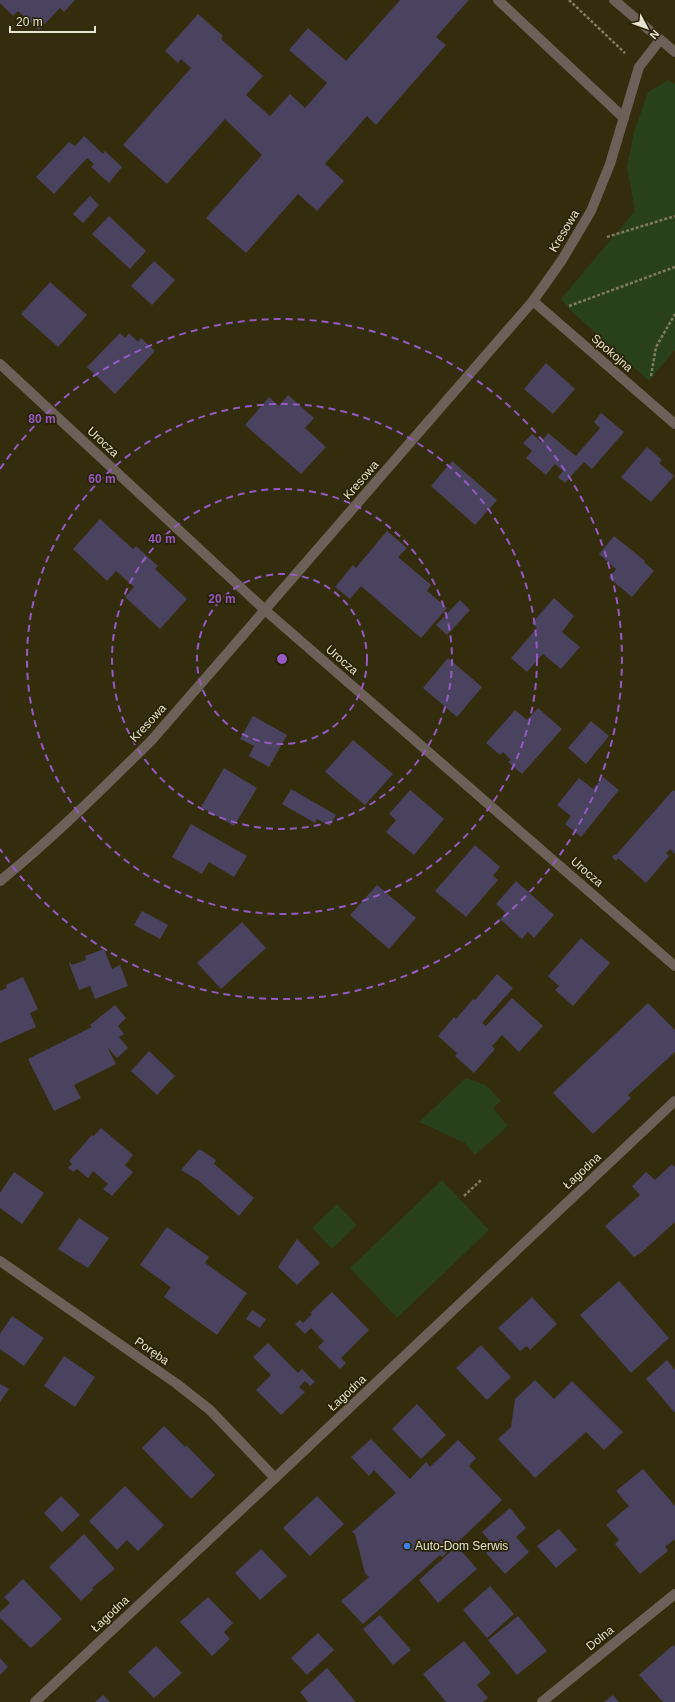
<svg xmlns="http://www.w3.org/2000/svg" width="675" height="1702" viewBox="0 0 675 1702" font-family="Arial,sans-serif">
<rect width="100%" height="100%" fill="#332c0d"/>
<g fill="#29401c">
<polygon points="668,80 675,84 675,350 649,381 570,310 561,299 635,211 627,167 634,132 648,92"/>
<polygon points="466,1078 486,1085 501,1101 493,1108 508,1126 475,1155 465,1143 419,1122"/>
<polygon points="442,1180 489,1230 397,1318 350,1268"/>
<polygon points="337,1204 357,1225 332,1249 312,1228"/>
</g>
<g fill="#49435f">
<polygon points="0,0 75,0 64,12 60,8 39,30 18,11 13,16 0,3"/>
<polygon points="400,0 469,0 436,37 446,45 376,125 367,116 325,164 344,181 317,211 298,194 246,253 206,218 262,155 225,119 167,184 123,145 191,68 181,59 178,63 165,51 198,14 223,36 221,39 263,76 246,95 270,116 290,94 305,108 327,83 289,50 308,28 346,61"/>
<polygon points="84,136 103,154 105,151 122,167 109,183 91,167 94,164 87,158 54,194 36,177 69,142 75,146"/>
<polygon points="90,196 99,205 83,223 73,214"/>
<polygon points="109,216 146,251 130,269 92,234"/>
<polygon points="154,261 175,280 152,305 131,286"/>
<polygon points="50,282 87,315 58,347 21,314"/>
<polygon points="120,333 125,338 129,333 138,342 141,338 155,351 115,394 87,367"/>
<polygon points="546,363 575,389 553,414 524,389"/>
<polygon points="288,395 314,418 305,428 326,447 301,474 245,425 269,397 279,406"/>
<polygon points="601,413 624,432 592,469 584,462 565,483 558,477 563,471 555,464 546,475 526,458 532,451 523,443 532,434 541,442 548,433 576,456 600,428 594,422"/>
<polygon points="647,447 662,460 659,463 674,476 651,502 621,477"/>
<polygon points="452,461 497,500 475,525 431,486"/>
<polygon points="100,519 133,549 136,546 158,566 155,569 187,599 160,629 125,597 134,587 116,571 107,581 73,549"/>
<polygon points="387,531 407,548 398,557 431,585 427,591 447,608 421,638 361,586 350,599 335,587 353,565 356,568"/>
<polygon points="614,536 645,561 644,562 654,571 632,597 609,578 616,569 599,554"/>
<polygon points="554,598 574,616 562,632 580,647 561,669 543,654 527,672 511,658 537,628 532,623"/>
<polygon points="460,600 470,610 447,635 436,625"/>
<polygon points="448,658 482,687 457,717 423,688"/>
<polygon points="538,708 562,729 522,774 508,762 511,760 503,752 500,755 486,743 515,710 527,720"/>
<polygon points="253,716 287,735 269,767 249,756 254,746 240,739"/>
<polygon points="591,721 609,736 586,764 568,748"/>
<polygon points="353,740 393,774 365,805 325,772"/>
<polygon points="224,768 257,788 234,826 201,807"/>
<polygon points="603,777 619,790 581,837 565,824 571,816 557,805 579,778 593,789"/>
<polygon points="291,789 336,815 330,826 317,819 315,823 282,804"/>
<polygon points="410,790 444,819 414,855 386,832 396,820 389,814"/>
<polygon points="673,790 675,791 675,854 670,849 666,853 669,856 646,883 618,858 616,861 612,857 615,854 616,855"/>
<polygon points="191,824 247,856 234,877 209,862 202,874 172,857"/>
<polygon points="475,845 500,867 493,876 498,880 466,917 435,891"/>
<polygon points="516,881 554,915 534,938 528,932 522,939 500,919 506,913 496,904"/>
<polygon points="377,885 416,918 389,949 350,915"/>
<polygon points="142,911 168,925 160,939 134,925"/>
<polygon points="242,922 266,948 221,989 197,963"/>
<polygon points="581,938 610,963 573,1006 555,990 559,986 548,976"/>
<polygon points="104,949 112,969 120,965 128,986 95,999 90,986 79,990 69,963 70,962 72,965 86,960 85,956"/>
<polygon points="497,974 513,988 482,1023 486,1026 512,998 543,1026 519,1052 502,1035 492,1046 495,1049 474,1073 455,1056 457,1053 438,1036 454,1017 456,1019 473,999 475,1000"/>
<polygon points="23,977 38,1009 30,1013 36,1027 0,1043 0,991 7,988 6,985"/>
<polygon points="648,1003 675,1030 675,1052 628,1095 631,1098 593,1134 553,1093"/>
<polygon points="115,1005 126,1018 118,1026 124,1034 119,1037 128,1048 117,1058 107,1047 116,1064 74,1085 81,1098 54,1111 28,1059 92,1027 90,1025"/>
<polygon points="149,1051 175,1076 157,1095 131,1071"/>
<polygon points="101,1128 133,1155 125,1165 133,1172 112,1196 103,1189 108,1184 93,1171 88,1178 77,1169 73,1172 68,1168 72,1164 69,1161 92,1135 94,1136"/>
<polygon points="199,1149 216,1160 214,1164 254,1198 239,1216 199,1181 181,1170"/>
<polygon points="672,1164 675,1167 675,1222 642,1252 634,1257 605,1226 640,1195 632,1186 646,1172 655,1180"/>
<polygon points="14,1172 44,1193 22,1224 0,1208 0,1193"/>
<polygon points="79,1218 109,1238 88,1268 58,1249"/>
<polygon points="167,1227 209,1257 205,1263 247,1293 217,1335 164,1297 171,1287 140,1265"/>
<polygon points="297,1239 320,1263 297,1285 278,1267"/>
<polygon points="619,1281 669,1338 631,1373 580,1315"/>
<polygon points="332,1292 369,1330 341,1358 346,1363 340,1369 318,1347 324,1341 311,1328 305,1334 295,1324 300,1320 303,1323 312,1314 310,1313"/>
<polygon points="532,1297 557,1324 530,1350 527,1346 520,1351 498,1328"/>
<polygon points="252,1310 266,1319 260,1328 246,1319"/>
<polygon points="12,1316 44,1338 24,1366 0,1349 0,1334"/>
<polygon points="268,1343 298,1373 302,1369 315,1382 310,1386 305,1381 299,1387 305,1392 281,1415 256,1390 271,1375 253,1357"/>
<polygon points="481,1345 511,1377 487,1400 456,1368"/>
<polygon points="64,1356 95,1377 75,1407 44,1386"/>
<polygon points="667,1360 675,1370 675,1413 646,1379"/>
<polygon points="535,1380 554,1399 572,1381 623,1432 604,1450 586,1432 535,1478 498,1439 511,1427 515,1399"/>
<polygon points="0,1384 9,1389 0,1402"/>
<polygon points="417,1404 446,1435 421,1459 392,1429"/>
<polygon points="164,1426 185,1447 186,1445 215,1475 191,1499 142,1448"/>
<polygon points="371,1439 410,1479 426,1462 430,1467 458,1440 476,1458 469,1466 502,1500 442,1557 440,1555 363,1624 341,1601 369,1577 365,1573 355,1534 352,1532 396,1493 374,1470 369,1476 351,1457"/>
<polygon points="643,1469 675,1506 675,1539 665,1547 668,1551 640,1574 615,1544 619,1540 606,1525 629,1506 616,1491"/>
<polygon points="125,1486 164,1525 138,1551 127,1540 117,1550 89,1521"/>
<polygon points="61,1496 80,1515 62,1532 44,1513"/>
<polygon points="317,1496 344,1524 310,1556 283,1528"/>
<polygon points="510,1508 526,1528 516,1537 529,1552 505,1574 486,1553 494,1546 482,1532"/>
<polygon points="559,1529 577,1550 556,1568 537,1546"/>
<polygon points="84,1534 115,1569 92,1588 94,1589 81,1601 49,1567"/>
<polygon points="457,1546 477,1569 438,1603 419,1580"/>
<polygon points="261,1549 287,1576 260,1600 235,1573"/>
<polygon points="23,1579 62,1619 31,1648 0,1618 0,1612 10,1603 4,1597"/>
<polygon points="490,1586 514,1614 487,1638 463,1610"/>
<polygon points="208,1597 233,1623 224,1632 230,1639 212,1656 180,1622"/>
<polygon points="380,1615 411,1650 393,1665 363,1629"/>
<polygon points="518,1616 547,1651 517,1675 488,1640"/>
<polygon points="318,1633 334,1650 307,1675 291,1658"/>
<polygon points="464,1641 491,1673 477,1685 488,1698 483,1702 446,1702 423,1674"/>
<polygon points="673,1645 675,1647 675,1702 663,1702 639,1675"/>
<polygon points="156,1646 182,1673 154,1698 128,1672"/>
<polygon points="0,1658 8,1667 0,1675"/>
<polygon points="327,1668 355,1701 354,1702 308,1702 300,1692"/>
<polygon points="103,1695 110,1702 95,1702"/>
<polygon points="613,1695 619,1702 604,1702"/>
</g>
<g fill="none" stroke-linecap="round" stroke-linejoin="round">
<g stroke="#817c63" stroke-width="2.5" stroke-dasharray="3 2" stroke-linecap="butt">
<polyline points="569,0 625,53"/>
<polyline points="607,237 675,216"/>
<polyline points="569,306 675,267"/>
<polyline points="651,376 656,347 675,314"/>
<polyline points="464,1196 481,1180"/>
</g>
<g stroke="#6d6058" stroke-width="10">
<polyline points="498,0 624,118"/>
<polyline points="614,0 675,52"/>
<polyline points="533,301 675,424"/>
<polyline points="0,364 266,611 675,966"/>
<path d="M0,881C53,838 102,789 151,741L533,301L562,260L591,211L610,164L639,67L660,40"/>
<polyline points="0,1261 177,1384 210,1410 275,1478"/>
<polyline points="35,1702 275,1478 675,1101"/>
<polyline points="542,1702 675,1594"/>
</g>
</g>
<g fill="none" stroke="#965ac4" stroke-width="2" stroke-dasharray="7 5">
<circle cx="282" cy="659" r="85"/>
<circle cx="282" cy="659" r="170"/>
<circle cx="282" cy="659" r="255"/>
<path d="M0 469A340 340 0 1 1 0 849"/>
</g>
<circle fill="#3f7fe0" stroke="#292203" stroke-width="1.5" cx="407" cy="1546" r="4"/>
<g text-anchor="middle" stroke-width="3.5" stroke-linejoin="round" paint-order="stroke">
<g font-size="12" fill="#e6e3d1" stroke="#292203">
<text transform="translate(564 231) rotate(-59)" y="4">Kresowa</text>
<text transform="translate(612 353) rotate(41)" y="4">Spokojna</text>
<text transform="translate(103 442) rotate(43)" y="4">Urocza</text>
<text transform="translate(361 480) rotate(-49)" y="4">Kresowa</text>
<text transform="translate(342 660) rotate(41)" y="4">Urocza</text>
<text transform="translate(148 723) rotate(-47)" y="4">Kresowa</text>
<text transform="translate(587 872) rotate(41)" y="4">Urocza</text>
<text transform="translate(582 1171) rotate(-43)" y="4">Łagodna</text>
<text transform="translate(152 1351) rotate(35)" y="4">Poręba</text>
<text transform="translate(347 1393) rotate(-43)" y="4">Łagodna</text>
<text transform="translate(110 1614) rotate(-43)" y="4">Łagodna</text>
<text transform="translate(600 1638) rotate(-39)" y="4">Dolna</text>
</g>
<g font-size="12" fill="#e6e3d1" stroke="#292203" text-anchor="start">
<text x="415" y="1550">Auto-Dom Serwis</text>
</g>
</g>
<circle cx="282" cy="659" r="6" fill="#965ac4" stroke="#292203" stroke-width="2"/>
<g font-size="12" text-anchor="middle" font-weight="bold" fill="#965ac4" stroke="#292203" stroke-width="3.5" stroke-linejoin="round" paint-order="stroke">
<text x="42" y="423">80 m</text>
<text x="102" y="483">60 m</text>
<text x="162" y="543">40 m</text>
<text x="222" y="603">20 m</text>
</g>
<g transform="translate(647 28) rotate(131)" stroke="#292203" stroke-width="3" paint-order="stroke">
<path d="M0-3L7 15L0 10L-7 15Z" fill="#e6e3d1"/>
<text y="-6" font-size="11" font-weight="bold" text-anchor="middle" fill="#e6e3d1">N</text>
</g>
<path d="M10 26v6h85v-6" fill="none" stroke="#e6e3d1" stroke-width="2"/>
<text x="16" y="26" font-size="12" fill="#e6e3d1" stroke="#292203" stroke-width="3" paint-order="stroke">20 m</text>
</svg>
